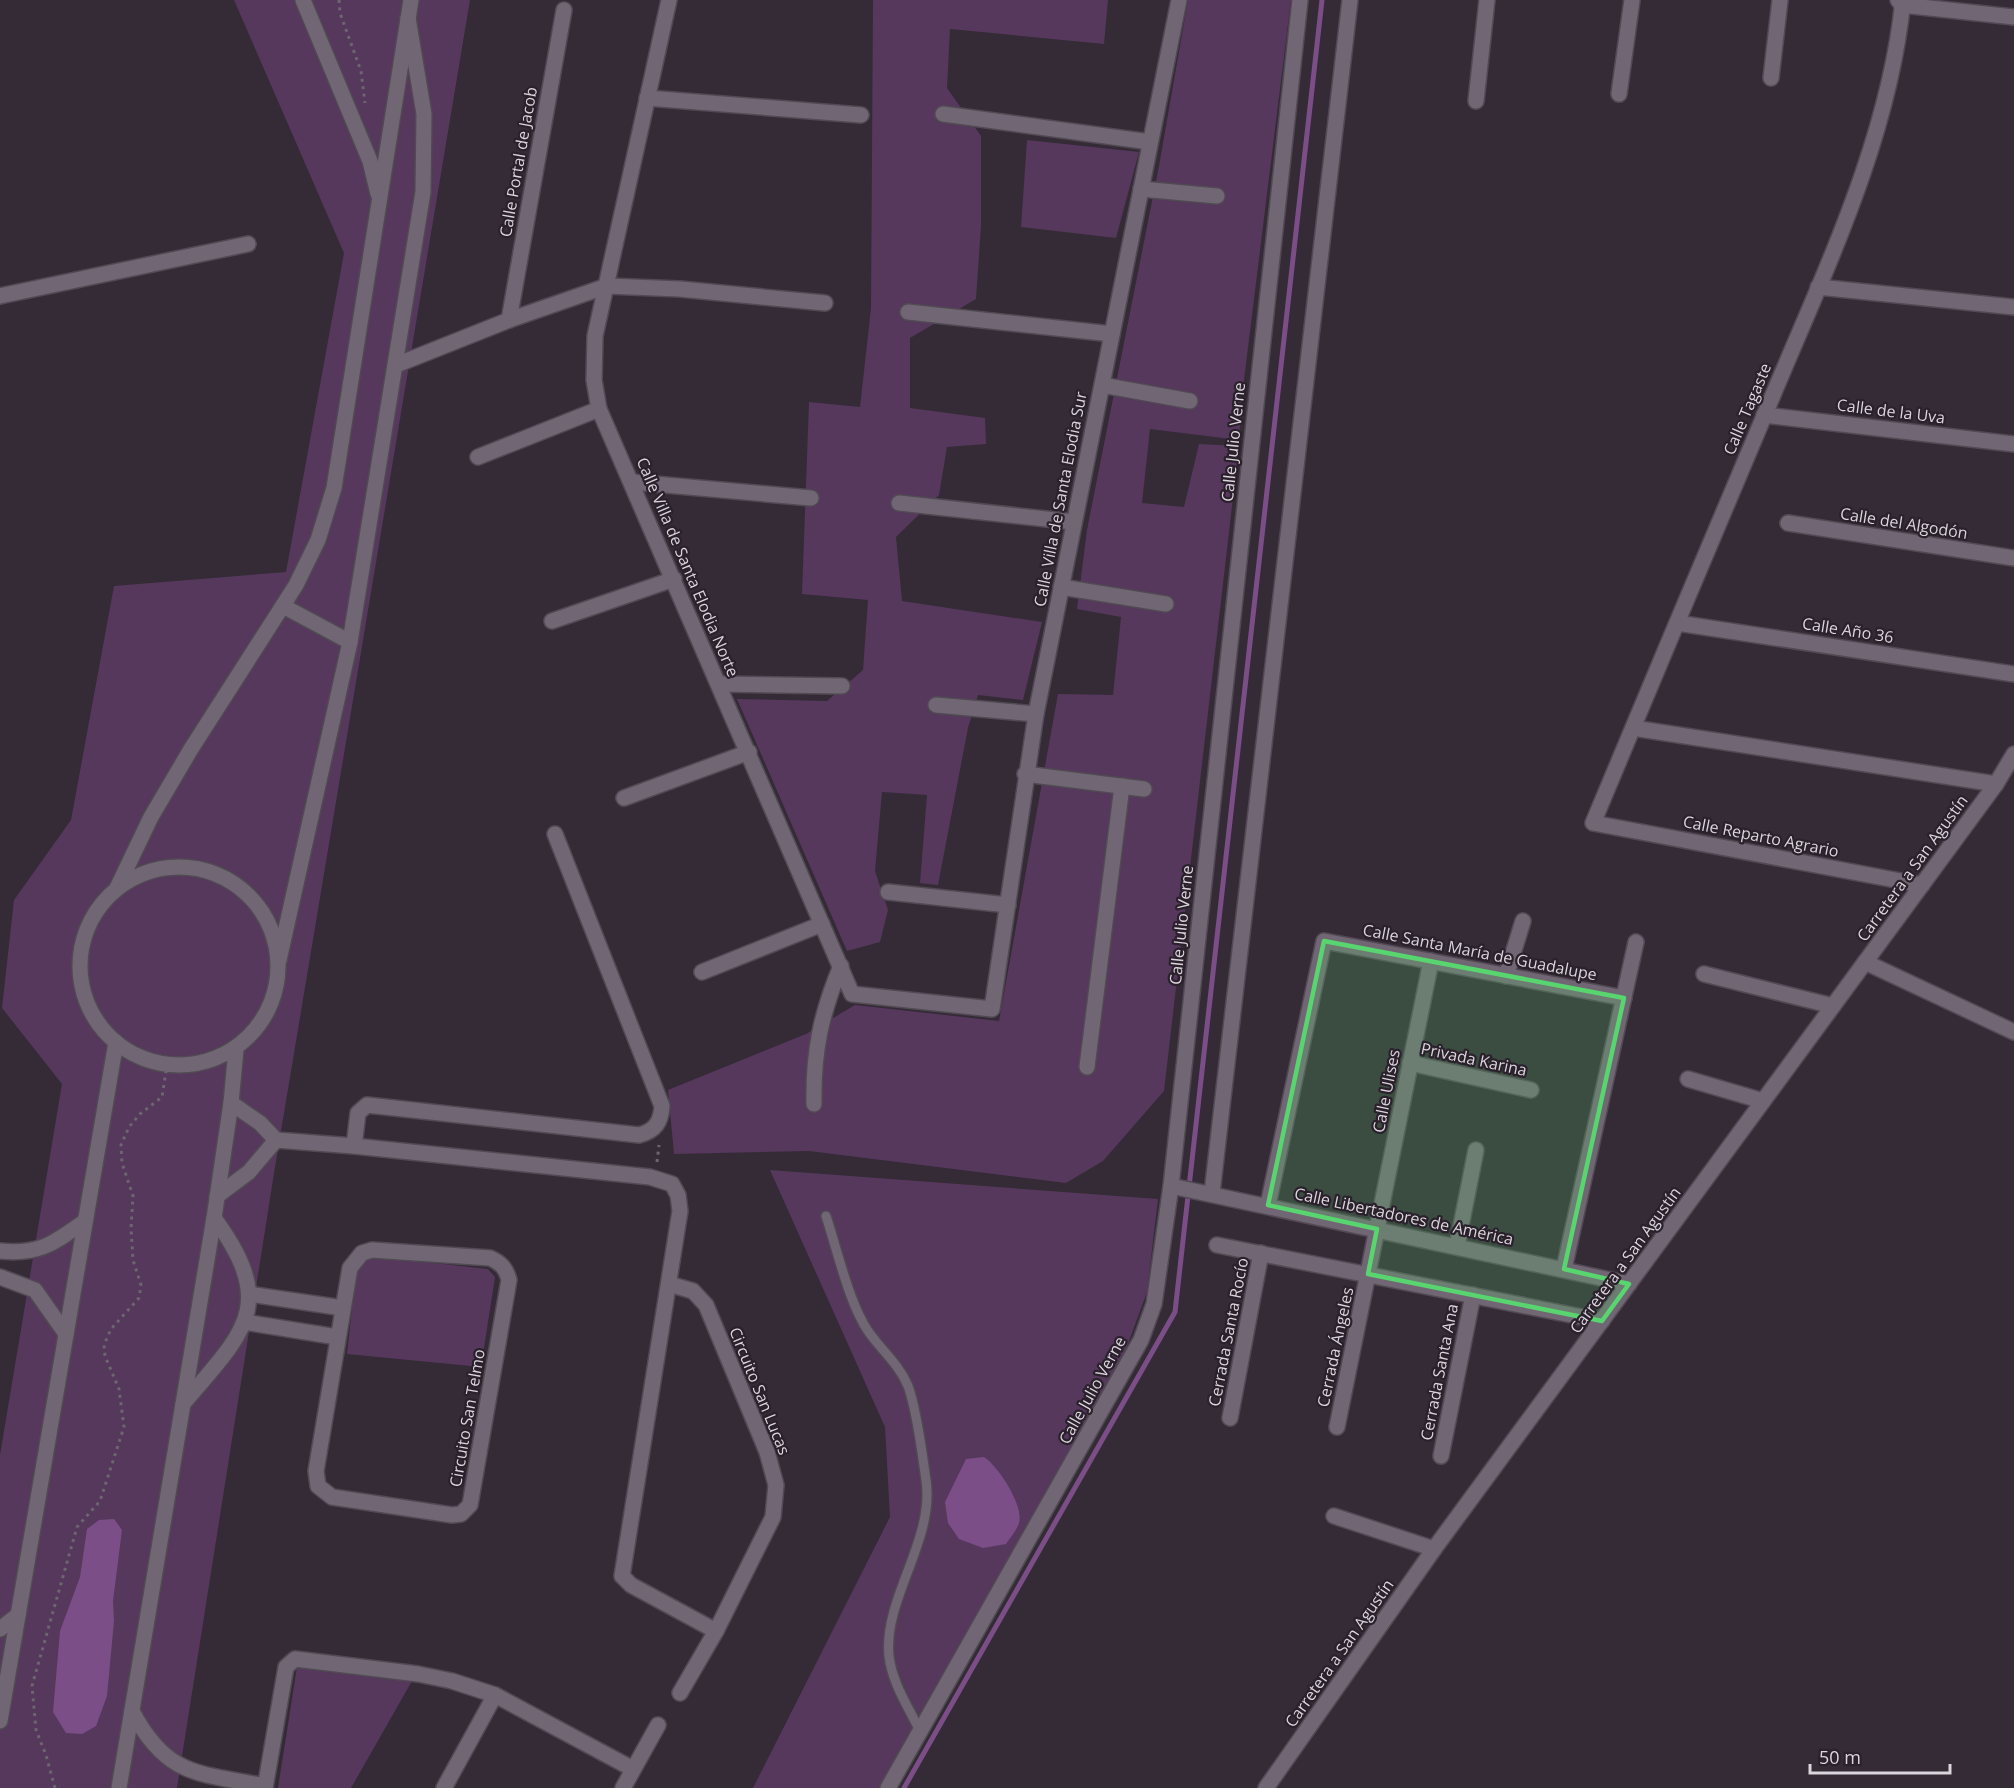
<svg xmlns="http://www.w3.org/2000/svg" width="2014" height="1788" viewBox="0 0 2014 1788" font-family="'Open Sans',sans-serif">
<rect width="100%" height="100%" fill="#342b36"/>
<g fill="#55385c">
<polygon points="234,0 470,0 275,1167 177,1788 0,1788 0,1455 62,1084 2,1008 14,900 71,820 114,586 286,572 344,253"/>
<polygon points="873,0 1108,0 1104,44 950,29 947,88 981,136 981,226 976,299 910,338 910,408 985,418 986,444 947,447 939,495 896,537 902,601 1042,622 1023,700 978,695 968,728 938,885 920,883 927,795 882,792 875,871 888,910 880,942 847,951 737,699 827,701 863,670 868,600 802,594 809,402 860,407 871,308"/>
<polygon points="1188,0 1291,0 1242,396 1239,440 1150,429 1142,503 1184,507 1199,444 1239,446 1164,1091 1103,1161 1066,1183 809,1151 674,1154 668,1090 806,1034 855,1005 999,1021 1058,694 1113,695 1121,617 1077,609 1087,530 1159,166"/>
<polygon points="1027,140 1139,152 1116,238 1021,227"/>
<polygon points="770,1170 1158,1199 1147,1292 1125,1352 880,1788 753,1788 890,1517 885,1427"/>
<polygon points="371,1256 488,1269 495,1277 481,1367 347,1354 356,1272"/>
<polygon points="297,1667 412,1681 351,1788 278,1788"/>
</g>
<g fill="#7c4e88">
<path d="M984,1457C998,1466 1024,1505 1019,1523C1017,1530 1010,1538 1006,1544L983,1548L959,1539L948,1523L945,1502L966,1459Z"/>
<polygon points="114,1519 122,1530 113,1601 114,1621 107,1696 96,1726 82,1734 66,1733 53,1712 60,1631 80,1577 87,1529 99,1520"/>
</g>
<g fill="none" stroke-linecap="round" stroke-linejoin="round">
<polyline stroke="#7c4e88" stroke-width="5" points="904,1788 1175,1312 1322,0"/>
<defs>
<path id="service" d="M826,1216C837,1249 849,1303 868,1331C881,1350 899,1364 908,1386C917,1410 922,1453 926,1480C935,1540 883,1599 889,1656C892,1683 909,1708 920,1731"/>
<g id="minor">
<polyline points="303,0 370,161 378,194"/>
<polyline points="669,0 595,336 594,380 599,409 852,994 992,1009 1036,714 1179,0"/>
<polyline points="1898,0 1902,5 2014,17"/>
<path d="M1903,0C1889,139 1826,268 1773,395C1712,538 1653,680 1593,823L1922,885"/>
<polyline points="1771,78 1780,0"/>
<polyline points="1619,94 1632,0"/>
<polyline points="647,98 861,115"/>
<polyline points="1476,101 1487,0"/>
<polyline points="943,114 1150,142"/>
<polyline points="1141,189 1217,196"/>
<polyline points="1818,287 2014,307"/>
<polyline points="0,296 248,244"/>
<polyline points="908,312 1112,334"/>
<polyline points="509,320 564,10"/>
<polyline points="396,365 509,320 607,286 680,289 825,303"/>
<polyline points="1102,385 1190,401"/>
<polyline points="1764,415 2014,444"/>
<polyline points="478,457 599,409"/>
<polyline points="632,482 811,498"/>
<polyline points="899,503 1074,522"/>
<polyline points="1788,523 2014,558"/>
<polyline points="1061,587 1166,604"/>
<polyline points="283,606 350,642"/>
<polyline points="552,621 674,579"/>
<polyline points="1677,623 2014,674"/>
<polyline points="719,684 842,686"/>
<polyline points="936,705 1036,714"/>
<polyline points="1633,728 1996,784"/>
<polyline points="1025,774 1144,789"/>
<polyline points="624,798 749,752"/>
<circle cx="179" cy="966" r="99"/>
<polyline points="117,888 151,817 191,749 296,585 318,540 334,488 411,0"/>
<polyline points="888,892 1008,905"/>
<polyline points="279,960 350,642 423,192 424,114 408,18"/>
<polyline points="1865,962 2014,1032"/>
<polyline points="702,972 822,924"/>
<polyline points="1704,974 1833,1006"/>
<polyline points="1506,976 1523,921"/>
<polyline points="1410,1063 1531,1090"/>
<polyline points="1087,1067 1122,786"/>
<polyline points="1688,1079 1763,1101"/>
<polyline points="231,1103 260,1123 276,1140 354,1146 650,1177 672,1184 678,1195 680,1211 622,1576 631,1585 716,1631"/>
<path d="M814,1104C813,1052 821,1014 841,966"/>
<path d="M354,1146L358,1113L367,1105L639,1135C655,1131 661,1122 662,1106L555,834"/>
<polyline points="1171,1186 1629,1284"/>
<polyline points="1212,1193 1350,0"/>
<polyline points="217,1196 249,1172 276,1140"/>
<polyline points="1268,1205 1324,941 1624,998"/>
<polyline points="1217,1245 1602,1321"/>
<polyline points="1457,1246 1476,1150"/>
<path d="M372,1250L490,1258C501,1263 506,1268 509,1280L470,1505L461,1514L452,1515L332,1497L318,1486L316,1471L350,1268L362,1253Z"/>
<path d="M0,1251C40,1255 54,1243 85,1221"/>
<polyline points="1564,1269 1636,942"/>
<polyline points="0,1277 35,1290 66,1334"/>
<polyline points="669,1284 693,1291 706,1305 767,1452 776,1485 773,1517 716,1631 680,1693"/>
<polyline points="249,1294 343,1308"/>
<polyline points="244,1322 337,1337"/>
<path d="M183,1404C243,1333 279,1306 214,1218"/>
<polyline points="1230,1418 1261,1253"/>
<polyline points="1337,1427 1431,961"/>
<polyline points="1441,1456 1473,1295"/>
<polyline points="1334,1516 1434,1549"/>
<polyline points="0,1629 18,1615"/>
<path d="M132,1711C167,1777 198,1773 265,1786"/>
<polyline points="0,1721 116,1042"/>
<polyline points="119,1788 214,1218 231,1103 236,1049"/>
<polyline points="265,1788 286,1667 295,1659 418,1674 452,1681 495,1695 633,1769"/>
<polyline points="444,1788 495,1695"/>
<polyline points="623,1788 658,1725"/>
<polyline points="888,1788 1141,1340 1154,1304 1171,1186 1300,0"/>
<polyline points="1266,1788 1434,1549 1996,784 2014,754"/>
</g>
</defs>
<use href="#service" stroke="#514953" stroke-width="12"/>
<use href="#minor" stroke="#514953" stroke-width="18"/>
<g stroke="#6d656f" stroke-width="3" stroke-dasharray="3 4.5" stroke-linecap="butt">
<polyline points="339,0 340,13 361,71 365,103"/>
<polyline points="657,1162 659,1145"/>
<polyline points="55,1788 46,1755 36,1730 32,1686 77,1527 100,1501 124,1427 119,1389 105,1356 104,1345 111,1329 139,1298 141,1285 133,1260 131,1229 133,1196 122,1163 121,1145 129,1127 140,1114 162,1097 167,1065"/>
</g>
<use href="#service" stroke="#716774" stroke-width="9"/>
<use href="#minor" stroke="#716774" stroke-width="15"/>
</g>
<path fill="#59d56f" fill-opacity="0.2" stroke="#59d56f" stroke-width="4.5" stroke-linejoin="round" d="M1324,941L1624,998L1564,1269L1629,1284L1602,1321L1368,1274L1377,1229L1268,1205Z"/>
<g text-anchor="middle" stroke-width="4.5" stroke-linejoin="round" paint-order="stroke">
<g font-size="16" fill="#dad4db" stroke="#2a212c">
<text transform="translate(518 162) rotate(-80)" y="6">Calle Portal de Jacob</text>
<text transform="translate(1747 409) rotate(-67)" y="6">Calle Tagaste</text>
<text transform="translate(1891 411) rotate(7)" y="6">Calle de la Uva</text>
<text transform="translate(1233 442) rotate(-84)" y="6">Calle Julio Verne</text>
<text transform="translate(1060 499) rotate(-79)" y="6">Calle Villa de Santa Elodia Sur</text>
<text transform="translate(1904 523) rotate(9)" y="6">Calle del Algodón</text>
<text transform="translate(688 567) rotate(67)" y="6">Calle Villa de Santa Elodia Norte</text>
<text transform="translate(1848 630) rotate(9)" y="6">Calle Año 36</text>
<text transform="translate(1761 836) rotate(11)" y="6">Calle Reparto Agrario</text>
<text transform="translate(1912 868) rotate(-54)" y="6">Carretera a San Agustín</text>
<text transform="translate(1181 925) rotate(-84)" y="6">Calle Julio Verne</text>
<text transform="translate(1480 952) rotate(11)" y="6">Calle Santa María de Guadalupe</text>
<text transform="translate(1474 1059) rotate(12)" y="6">Privada Karina</text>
<text transform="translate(1386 1091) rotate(-79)" y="6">Calle Ulises</text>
<text transform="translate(1404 1216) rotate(12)" y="6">Calle Libertadores de América</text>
<text transform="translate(1625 1260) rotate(-54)" y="6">Carretera a San Agustín</text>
<text transform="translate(1228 1332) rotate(-79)" y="6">Cerrada Santa Rocío</text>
<text transform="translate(1335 1347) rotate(-78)" y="6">Cerrada Ángeles</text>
<text transform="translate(1439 1372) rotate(-79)" y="6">Cerrada Santa Ana</text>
<text transform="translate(1092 1390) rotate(-61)" y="6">Calle Julio Verne</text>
<text transform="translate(760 1391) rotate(68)" y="6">Circuito San Lucas</text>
<text transform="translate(467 1418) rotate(-80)" y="6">Circuito San Telmo</text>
<text transform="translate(1339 1653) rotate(-55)" y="6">Carretera a San Agustín</text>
</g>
</g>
<path d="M1810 1764v9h140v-9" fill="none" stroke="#dad4db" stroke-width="3"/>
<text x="1819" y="1764" font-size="18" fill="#dad4db" stroke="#2a212c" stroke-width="4.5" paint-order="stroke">50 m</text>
</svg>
